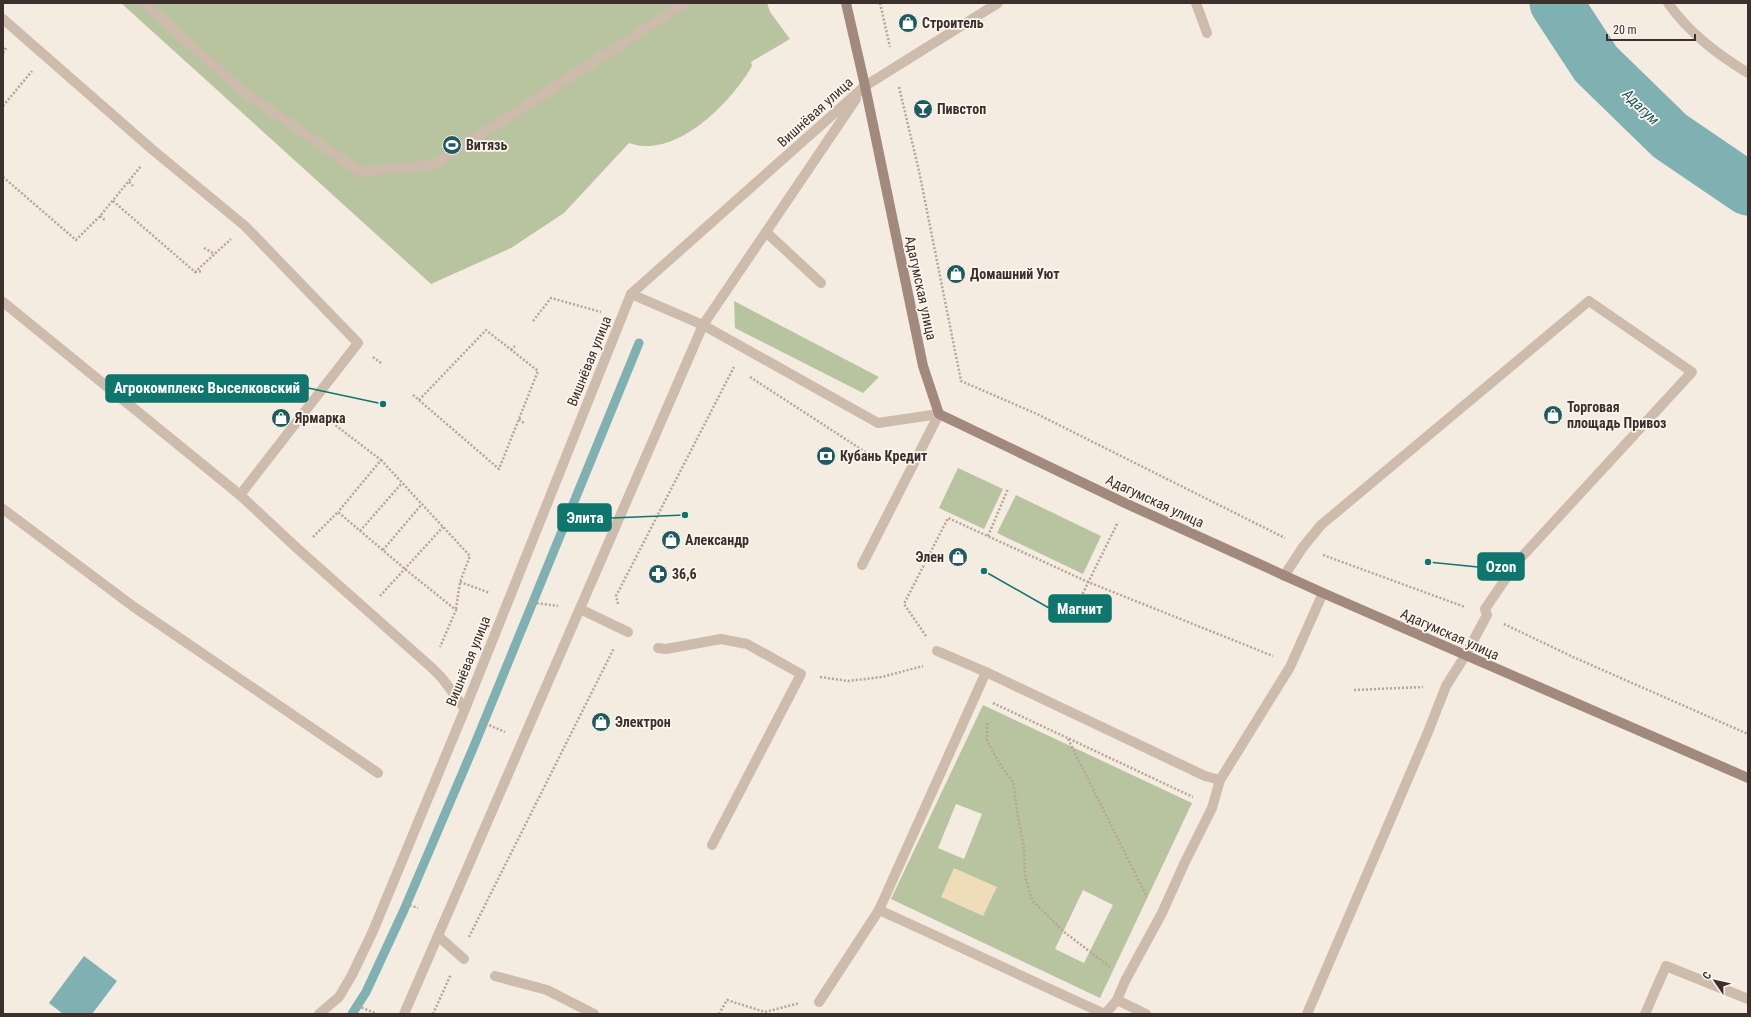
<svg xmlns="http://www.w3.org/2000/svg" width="1751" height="1017" viewBox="0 0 1751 1017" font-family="'Roboto Condensed',sans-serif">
<rect width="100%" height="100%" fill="#f4ebe1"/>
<g fill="#b8c4a0" fill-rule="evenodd">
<path d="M121,3H767L770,12L790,39L751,62L752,66C733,99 687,148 644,146C639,146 633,144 629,143L564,213L511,248L431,284Z"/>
<polygon points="734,301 879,377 863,393 735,328"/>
<polygon points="958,468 1003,489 984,529 939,508"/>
<polygon points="1016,495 1101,536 1083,574 997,533"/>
<path d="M983,705L1192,803L1100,998L891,899ZM956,804L982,814L964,859L938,848ZM1083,890L1113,905L1084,963L1055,949Z"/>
</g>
<polygon fill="#efdcb8" points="954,868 997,887 983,916 941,897"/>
<polygon fill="#7fb0b2" points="84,956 117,981 92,1014 63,1014 49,1003"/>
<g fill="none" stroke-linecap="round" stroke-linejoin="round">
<polyline stroke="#7fb0b2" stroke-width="9" points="352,1014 366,992 404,910 474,746 639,343"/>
<polyline stroke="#7fb0b2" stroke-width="53" points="1556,3 1596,64 1670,136 1748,189"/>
<g stroke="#b9a596" stroke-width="2.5" stroke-dasharray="2 2" stroke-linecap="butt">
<polyline points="880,3 890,47"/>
<polyline points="3,53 6,48"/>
<polyline points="899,87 919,171 961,381 1037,414 1285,538"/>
<polyline points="3,106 32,71"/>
<polyline points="3,177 76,240 100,216 141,166"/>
<polyline points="129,182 133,186"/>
<polyline points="113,201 195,272 231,239"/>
<polyline points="100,216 106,221"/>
<polyline points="204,248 215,254"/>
<polyline points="195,272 203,271"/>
<polyline points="533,321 551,298 601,312"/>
<polyline points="511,350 515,346"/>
<polyline points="373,357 381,363"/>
<polyline points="750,377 867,453"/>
<polyline points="413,395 499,469 538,371 486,330 419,400"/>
<polyline points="326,418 381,460 338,512"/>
<polyline points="519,419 525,424"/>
<polyline points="381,460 470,556 460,582 456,609"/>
<polyline points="360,531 402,483"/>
<polyline points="988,536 1008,489"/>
<polyline points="313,537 338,512 405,569 456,610 440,647"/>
<polyline points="383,550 422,504"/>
<polyline points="1323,555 1465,607"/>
<polyline points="460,582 490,593"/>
<polyline points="380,596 443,527"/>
<polyline points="1079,601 1118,522"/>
<polyline points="529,602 558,606"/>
<polyline points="618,604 616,596 734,367"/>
<polyline points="1504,624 1573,657 1748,734"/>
<polyline points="926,636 904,604 948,518 1088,582 1273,656"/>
<polyline points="820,677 848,681 882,677 923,666"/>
<polyline points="1354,690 1423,687"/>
<polyline points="993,703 1193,797"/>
<polyline points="482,722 505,732"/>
<polyline points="987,723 987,741 1000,764 1013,782 1018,816 1024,848 1025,876 1032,900 1063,931 1110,967"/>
<polyline points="1068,739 1147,897"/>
<polyline points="406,904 418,908"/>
<polyline points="469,937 614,648"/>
<polyline points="358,1006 377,1014"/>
<polyline points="433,1014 451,974"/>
<polyline points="719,1014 727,1000 765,1012 800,1003"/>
</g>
<g stroke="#cdbbac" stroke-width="10">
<polyline points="144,3 242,91 361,172 435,164 685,3"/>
<polyline points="3,19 154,151 245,226 358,343 240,495"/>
<polyline points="766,232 821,283"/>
<polyline points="3,302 240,495 299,550 432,668 442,678 465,709"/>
<polyline points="3,509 134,607 378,773"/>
<polyline points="862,565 939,414"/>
<polyline points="1284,576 1303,547 1321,525 1589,301 1692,372 1517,562 1485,609 1487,615 1465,656 1446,686 1428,732 1307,1014"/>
<polyline points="580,609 628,632"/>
<polyline points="658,648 666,649 721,639 747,644 801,674 712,845"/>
<polyline points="937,651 986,672 1205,776 1220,780"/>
<path d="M879,910C955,944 1029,980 1105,1014L1117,1000L1125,981L1162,913L1185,862L1212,808L1220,780L1290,667L1323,593"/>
<polyline points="438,936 464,959"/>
<polyline points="495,976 547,990 594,1014"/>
<polyline points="1117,1000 1146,1014"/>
<polyline points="819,1002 879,910 986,672"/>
<polyline points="1645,1014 1666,966 1748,999"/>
</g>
<g stroke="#cdbbac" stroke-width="10">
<polyline points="1196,3 1207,33"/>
<path d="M1668,3C1689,33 1717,54 1748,73"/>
<polyline points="631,294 703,325 878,423 939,414"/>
<polyline points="319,1014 339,997 352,975 373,931 465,709 631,294 865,86 998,3"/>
<polyline points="404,1014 703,325 856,99"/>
</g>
<polyline stroke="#a18a7d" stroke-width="10" points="846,3 865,86 923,366 939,414 1127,504 1323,593 1748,778"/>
</g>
<defs>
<symbol id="shop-disc" viewBox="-11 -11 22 22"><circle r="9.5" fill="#1f5a5e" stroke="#fbf5ee"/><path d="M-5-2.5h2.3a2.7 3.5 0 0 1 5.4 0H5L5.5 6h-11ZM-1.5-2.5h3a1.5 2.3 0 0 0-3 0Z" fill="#fff"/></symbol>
<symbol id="bar-disc" viewBox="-11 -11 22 22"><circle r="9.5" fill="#1f5a5e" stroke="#fbf5ee"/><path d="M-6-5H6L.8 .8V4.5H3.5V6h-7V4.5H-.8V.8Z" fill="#fff"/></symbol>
<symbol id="stadium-disc" viewBox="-11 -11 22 22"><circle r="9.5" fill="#1f5a5e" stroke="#fbf5ee"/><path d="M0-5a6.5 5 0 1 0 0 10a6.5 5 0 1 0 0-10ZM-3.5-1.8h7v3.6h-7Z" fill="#fff"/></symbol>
<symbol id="bank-disc" viewBox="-11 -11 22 22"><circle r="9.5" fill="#1f5a5e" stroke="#fbf5ee"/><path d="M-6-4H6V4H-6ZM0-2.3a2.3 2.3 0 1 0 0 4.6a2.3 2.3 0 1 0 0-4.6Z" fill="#fff"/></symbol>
<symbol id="pharmacy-disc" viewBox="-11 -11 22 22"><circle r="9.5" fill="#1f5a5e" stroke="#fbf5ee"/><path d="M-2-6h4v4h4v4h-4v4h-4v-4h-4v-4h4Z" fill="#fff"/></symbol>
</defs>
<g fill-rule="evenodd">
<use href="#shop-disc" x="897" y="12" width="22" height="22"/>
<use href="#bar-disc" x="912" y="98" width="22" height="22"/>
<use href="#stadium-disc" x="441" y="134" width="22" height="22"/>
<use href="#shop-disc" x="945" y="263" width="22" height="22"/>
<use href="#shop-disc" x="1542" y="404" width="22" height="22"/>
<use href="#shop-disc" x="270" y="407" width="22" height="22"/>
<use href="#bank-disc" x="815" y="445" width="22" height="22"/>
<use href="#shop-disc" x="660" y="529" width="22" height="22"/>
<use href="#shop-disc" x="947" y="546" width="22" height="22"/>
<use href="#pharmacy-disc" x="647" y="563" width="22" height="22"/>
<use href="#shop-disc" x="590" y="711" width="22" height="22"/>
</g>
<g text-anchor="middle" stroke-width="3.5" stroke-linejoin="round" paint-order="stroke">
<g font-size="14" font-weight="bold" fill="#3b302b" stroke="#fbf5ee" text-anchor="start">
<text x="922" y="28">Строитель</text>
<text x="937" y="114">Пивстоп</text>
<text x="466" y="150">Витязь</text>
<text x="970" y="279">Домашний Уют</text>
<text x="1567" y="412">Торговая<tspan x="1567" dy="16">площадь Привоз</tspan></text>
<text x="295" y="423">Ярмарка</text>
<text x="840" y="461">Кубань Кредит</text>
<text x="685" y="545">Александр</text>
<text x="944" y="562" text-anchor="end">Элен</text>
<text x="672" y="579">36,6</text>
<text x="615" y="727">Электрон</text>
</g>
<g font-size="14" fill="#3b302b" stroke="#fbf5ee">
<text transform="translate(815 112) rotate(-42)" y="5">Вишнёвая улица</text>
<text transform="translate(921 288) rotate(78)" y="5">Адагумская улица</text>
<text transform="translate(589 361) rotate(-68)" y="5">Вишнёвая улица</text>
<text transform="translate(1155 501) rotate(25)" y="5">Адагумская улица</text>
<text transform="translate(1450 634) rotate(24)" y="5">Адагумская улица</text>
<text transform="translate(468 661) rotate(-68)" y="5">Вишнёвая улица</text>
</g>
<g font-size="15" font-style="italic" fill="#1f5a5e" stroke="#fbf5ee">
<text transform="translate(1641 107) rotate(44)" y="5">Адагум</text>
</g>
</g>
<path fill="none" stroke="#0f766e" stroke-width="1.5" d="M383 404L308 388M685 515L611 518M1428 562L1478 567M984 571L1049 608"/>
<g fill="#0f766e" stroke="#fbf5ee" stroke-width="1.5">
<circle cx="383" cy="404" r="4"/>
<circle cx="685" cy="515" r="4"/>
<circle cx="1428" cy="562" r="4"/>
<circle cx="984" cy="571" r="4"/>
</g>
<g fill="#0f766e" stroke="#0f766e" stroke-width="1.5">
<rect x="106" y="375" width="202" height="27" rx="4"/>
<rect x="558" y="504" width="53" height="27" rx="4"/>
<rect x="1478" y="553" width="46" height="27" rx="4"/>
<rect x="1049" y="595" width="62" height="27" rx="4"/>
</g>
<g font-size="15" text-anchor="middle" font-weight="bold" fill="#fff">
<text x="207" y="393">Агрокомплекс Выселковский</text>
<text x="585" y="523">Элита</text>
<text x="1501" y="572">Ozon</text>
<text x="1080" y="614">Магнит</text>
</g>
<rect width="1751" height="1017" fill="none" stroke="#3b302b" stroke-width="8"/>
<g transform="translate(1715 981) rotate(304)" stroke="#fbf5ee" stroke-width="3" paint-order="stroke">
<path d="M0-3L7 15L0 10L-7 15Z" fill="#3b302b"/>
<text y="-6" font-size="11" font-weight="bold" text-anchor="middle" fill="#3b302b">С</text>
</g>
<path d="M1607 34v6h88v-6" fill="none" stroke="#3b302b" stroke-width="2"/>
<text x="1613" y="34" font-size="12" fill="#3b302b" stroke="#fbf5ee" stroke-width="3" paint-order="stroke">20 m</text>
</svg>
